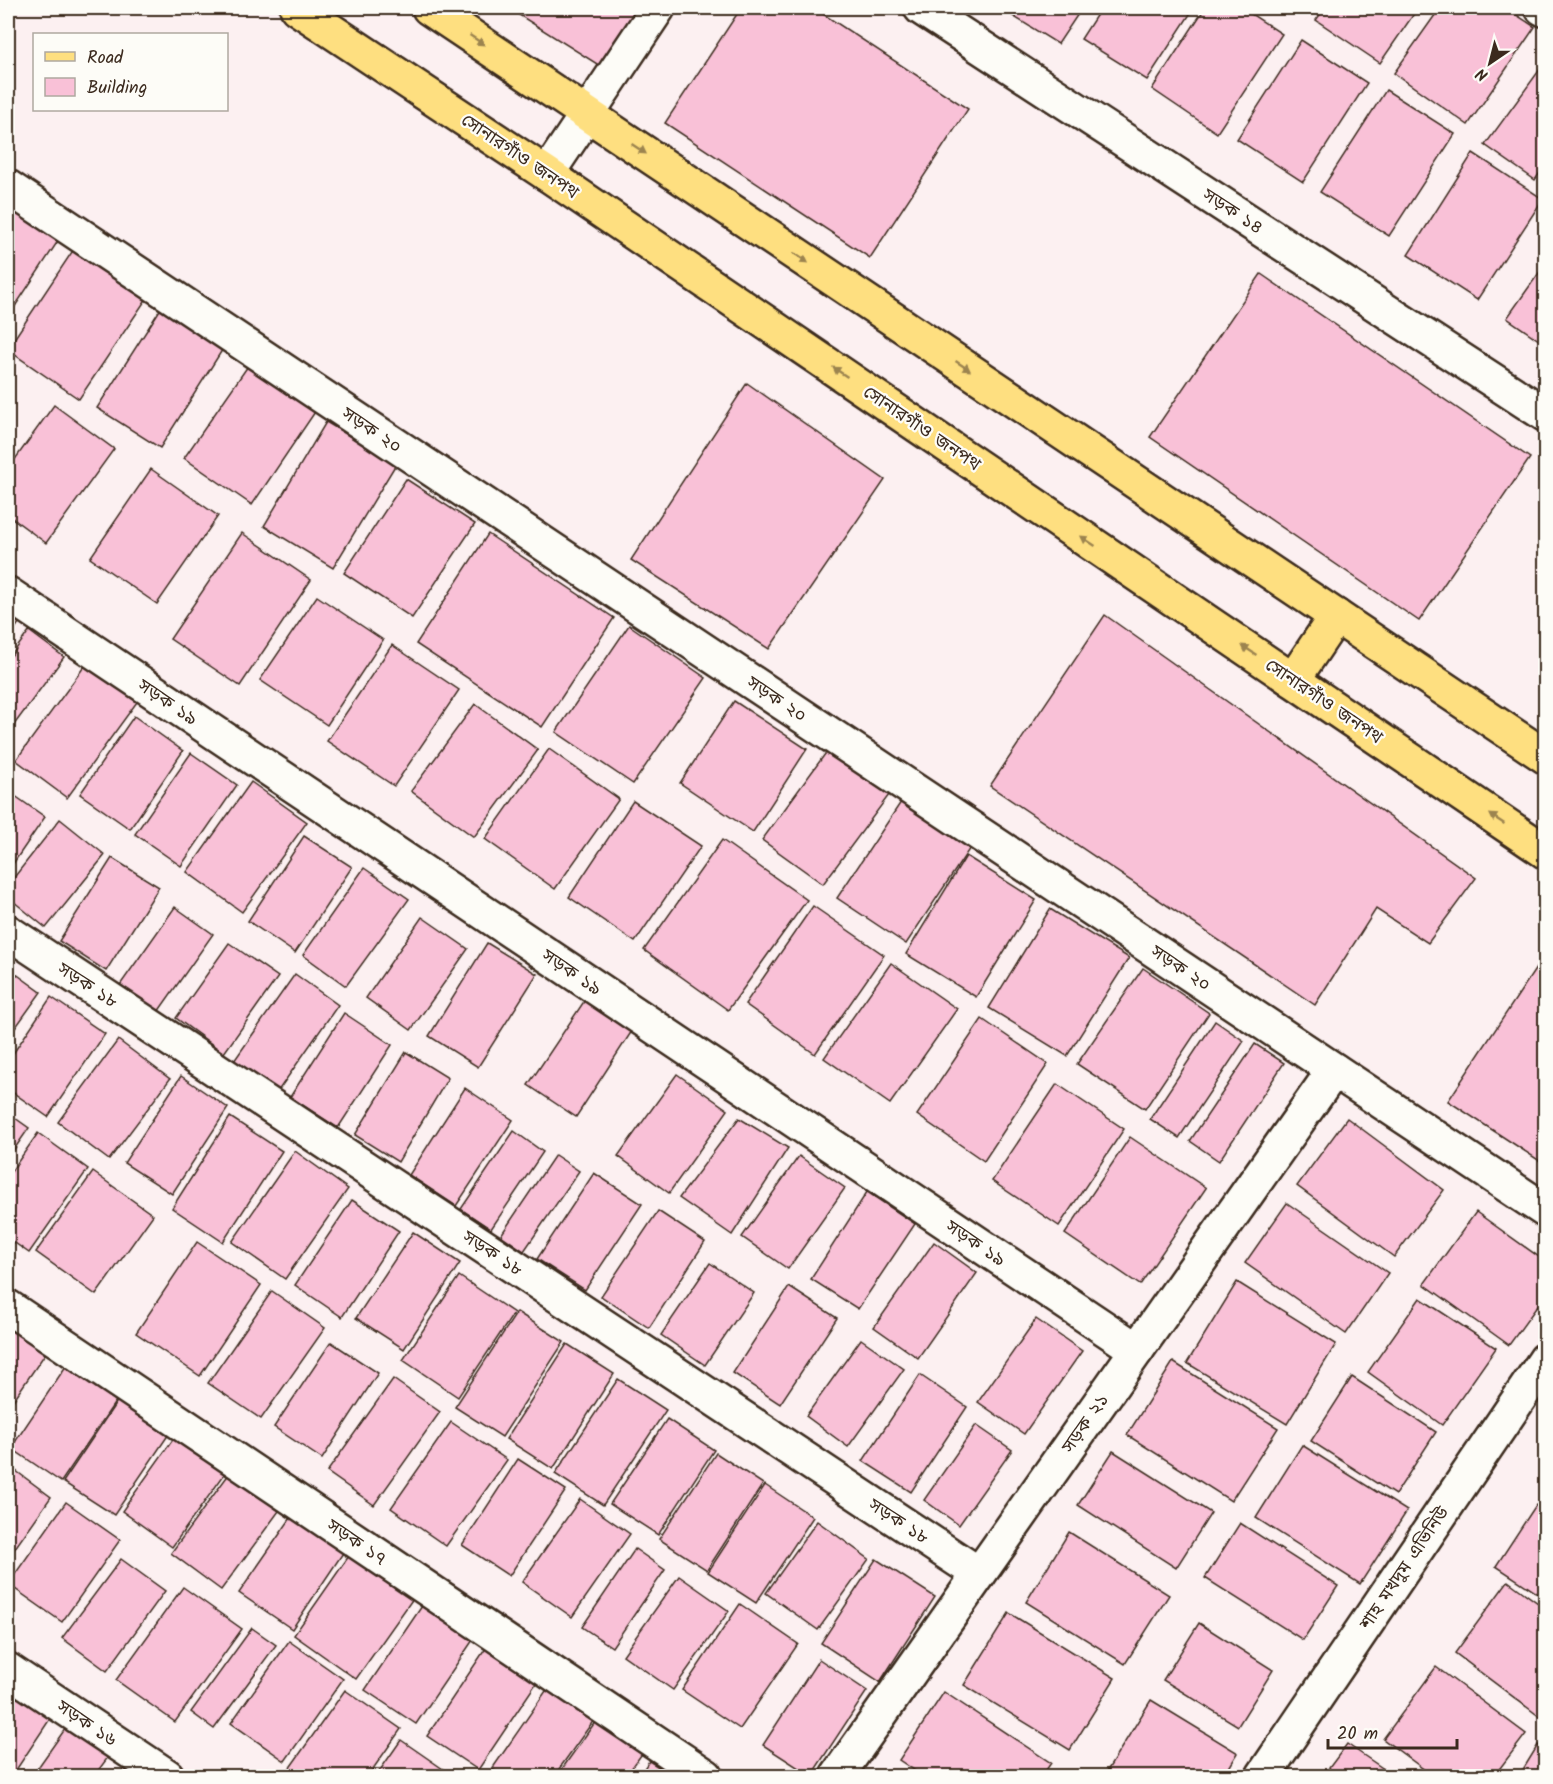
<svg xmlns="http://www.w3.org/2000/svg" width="1553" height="1784" viewBox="0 0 1553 1784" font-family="Kalam,'Noto Sans Bengali',sans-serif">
<rect width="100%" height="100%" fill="#fcf0f1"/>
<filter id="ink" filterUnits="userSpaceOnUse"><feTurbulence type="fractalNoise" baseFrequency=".0167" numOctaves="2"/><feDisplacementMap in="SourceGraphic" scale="12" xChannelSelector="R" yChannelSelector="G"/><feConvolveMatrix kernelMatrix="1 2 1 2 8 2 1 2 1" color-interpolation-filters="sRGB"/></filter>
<g filter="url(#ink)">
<g fill="#f9c1d7" stroke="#3b2a1e" stroke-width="1.5">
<polygon points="508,8 645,8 605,69"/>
<polygon points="741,8 814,8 968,109 870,258 665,123"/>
<polygon points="1000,8 1082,8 1058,44"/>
<polygon points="1101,8 1194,8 1147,80 1081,39"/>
<polygon points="1205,8 1242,8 1282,34 1217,133 1152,89"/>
<polygon points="1325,8 1418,8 1380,63 1316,20"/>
<polygon points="1440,8 1506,8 1535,27 1468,125 1394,73"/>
<polygon points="1301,40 1367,83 1303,182 1237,139"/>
<polygon points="1546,61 1546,164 1535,180 1485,145"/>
<polygon points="1386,90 1455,134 1389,236 1320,192"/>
<polygon points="1473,153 1543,199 1477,300 1408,255"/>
<polygon points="8,200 62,235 8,317"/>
<polygon points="76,246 149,295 79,399 8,350 8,348"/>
<polygon points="1546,263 1546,345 1507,318"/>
<polygon points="1261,274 1530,458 1419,621 1150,437"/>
<polygon points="163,305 226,344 160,448 97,408"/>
<polygon points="250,363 317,409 252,505 184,458"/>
<polygon points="747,383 885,480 769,649 631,560"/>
<polygon points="54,405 114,449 46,543 8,515 8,469"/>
<polygon points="326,422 396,464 333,568 264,526"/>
<polygon points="151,469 218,516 157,604 90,558"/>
<polygon points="406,479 475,524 412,618 344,573"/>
<polygon points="242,533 311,580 240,686 170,639"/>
<polygon points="488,534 614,618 542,727 416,644"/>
<polygon points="317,596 383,640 327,725 260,680"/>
<polygon points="8,615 19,623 8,639"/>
<polygon points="1105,615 1476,878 1428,943 1376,909 1315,1005 990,786"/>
<polygon points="629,625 706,678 633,784 556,732"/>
<polygon points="29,631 64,657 8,733 8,660"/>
<polygon points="392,645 459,690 394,786 327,741"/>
<polygon points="86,664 137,702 67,798 16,760"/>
<polygon points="734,701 807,749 753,832 680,783"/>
<polygon points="475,704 538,750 474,837 411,791"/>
<polygon points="134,716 183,751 130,829 80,794"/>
<polygon points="549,749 619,799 555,889 485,839"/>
<polygon points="828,750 889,795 823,884 762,840"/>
<polygon points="191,753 237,785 181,866 135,834"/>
<polygon points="251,782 307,822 242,912 187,872"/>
<polygon points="8,791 45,817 8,871"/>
<polygon points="633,801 701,846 635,942 569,897"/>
<polygon points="901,802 970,848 906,944 837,898"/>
<polygon points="60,819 105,855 46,928 8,897 8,885"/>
<polygon points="304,836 352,867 295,953 248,921"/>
<polygon points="722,840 807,900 728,1010 644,950"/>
<polygon points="966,856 1036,900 976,997 906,954"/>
<polygon points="112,858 159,887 106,971 59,941"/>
<polygon points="364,868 409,899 346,986 303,955"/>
<polygon points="813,906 884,955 815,1054 745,1004"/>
<polygon points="175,907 213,934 158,1012 120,985"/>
<polygon points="1050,909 1129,958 1067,1056 989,1008"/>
<polygon points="422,917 468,949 411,1030 366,998"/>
<polygon points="229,943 278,977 224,1053 176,1018"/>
<polygon points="487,943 537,974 478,1067 429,1036"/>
<polygon points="1546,953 1546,1165 1448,1101"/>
<polygon points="891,963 957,1009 890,1104 824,1058"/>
<polygon points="8,968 41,992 8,1038"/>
<polygon points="1143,968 1209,1013 1145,1109 1077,1064"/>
<polygon points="295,974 338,1005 278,1091 234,1061"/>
<polygon points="51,997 105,1034 48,1117 8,1089 8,1061"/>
<polygon points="585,1000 632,1031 576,1117 528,1085"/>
<polygon points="344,1013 392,1045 338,1128 290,1097"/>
<polygon points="982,1019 1048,1064 984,1161 917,1115"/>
<polygon points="1215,1021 1244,1041 1179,1138 1150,1119"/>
<polygon points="118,1040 170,1079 109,1160 58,1122"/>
<polygon points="1255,1044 1284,1063 1219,1161 1190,1141"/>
<polygon points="406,1052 448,1078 398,1162 355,1135"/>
<polygon points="677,1074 728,1110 669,1193 618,1156"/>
<polygon points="181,1076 228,1108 172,1194 124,1163"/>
<polygon points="1057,1084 1124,1129 1059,1226 992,1181"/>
<polygon points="465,1088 513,1120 456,1206 409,1175"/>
<polygon points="8,1113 29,1128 8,1158"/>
<polygon points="230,1117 282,1151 223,1242 172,1208"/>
<polygon points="739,1118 788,1148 732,1235 679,1198"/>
<polygon points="1347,1118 1444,1190 1394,1257 1297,1186"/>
<polygon points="514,1131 543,1152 491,1229 461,1209"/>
<polygon points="38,1133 88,1169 29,1253 8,1238 8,1176"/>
<polygon points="1130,1137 1206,1188 1140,1285 1065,1234"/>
<polygon points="295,1151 348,1189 285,1279 232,1242"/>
<polygon points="555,1155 579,1171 524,1251 501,1235"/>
<polygon points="799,1156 845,1188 788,1269 742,1237"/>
<polygon points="93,1172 153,1215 96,1295 36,1252"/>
<polygon points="594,1173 642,1204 585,1290 537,1259"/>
<polygon points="867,1192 915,1224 858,1309 811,1279"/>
<polygon points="352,1200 399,1231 342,1317 295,1285"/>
<polygon points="1287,1203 1388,1273 1346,1334 1245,1263"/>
<polygon points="658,1211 705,1242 649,1328 601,1296"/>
<polygon points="1476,1212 1546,1262 1546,1294 1509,1345 1424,1284"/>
<polygon points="413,1232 460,1263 404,1349 356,1318"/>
<polygon points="197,1242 261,1285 200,1376 136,1333"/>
<polygon points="934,1242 977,1273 918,1358 874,1327"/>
<polygon points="710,1263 754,1293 705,1365 661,1335"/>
<polygon points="459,1276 514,1313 458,1397 403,1360"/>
<polygon points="1237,1282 1336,1344 1287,1424 1187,1363"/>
<polygon points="789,1287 837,1318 780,1404 733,1373"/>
<polygon points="272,1291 325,1328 261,1419 208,1383"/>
<polygon points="1420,1298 1496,1348 1442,1425 1368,1372"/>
<polygon points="517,1312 564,1342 502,1437 455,1407"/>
<polygon points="1036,1319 1082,1351 1024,1434 978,1402"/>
<polygon points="8,1324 47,1351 8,1408"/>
<polygon points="861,1339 904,1369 848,1447 806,1416"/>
<polygon points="331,1342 378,1373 322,1459 274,1427"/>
<polygon points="567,1344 614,1374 553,1469 506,1439"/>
<polygon points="70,1360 120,1395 61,1482 11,1448"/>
<polygon points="1173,1362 1278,1428 1231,1501 1127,1435"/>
<polygon points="920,1375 967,1407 911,1492 863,1461"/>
<polygon points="1352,1377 1436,1432 1395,1495 1311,1441"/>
<polygon points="393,1379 440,1412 374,1505 327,1472"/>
<polygon points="618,1379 666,1410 603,1505 555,1474"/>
<polygon points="122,1394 173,1428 114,1515 63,1482"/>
<polygon points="667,1419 714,1450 658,1535 610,1504"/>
<polygon points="451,1422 507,1460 446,1546 391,1508"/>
<polygon points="976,1425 1012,1450 959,1525 924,1500"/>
<polygon points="179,1431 229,1468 172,1547 122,1511"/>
<polygon points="1302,1445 1407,1511 1360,1584 1256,1518"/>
<polygon points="1113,1451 1211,1513 1176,1568 1078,1505"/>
<polygon points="716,1453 763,1484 707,1570 659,1539"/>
<polygon points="518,1459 566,1490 509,1576 462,1545"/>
<polygon points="8,1465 51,1497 8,1558"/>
<polygon points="229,1474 279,1511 221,1590 171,1553"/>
<polygon points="765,1485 813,1517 756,1603 708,1572"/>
<polygon points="580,1499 630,1534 572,1617 522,1582"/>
<polygon points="66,1502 120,1540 62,1622 8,1584"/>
<polygon points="1536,1505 1546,1511 1546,1599 1496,1566"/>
<polygon points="295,1512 347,1547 292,1629 239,1593"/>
<polygon points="817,1521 869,1559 818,1630 766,1593"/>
<polygon points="1240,1523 1338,1586 1303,1640 1205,1578"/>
<polygon points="1069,1532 1169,1595 1125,1664 1026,1602"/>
<polygon points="635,1549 665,1570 612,1647 582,1627"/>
<polygon points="351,1553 414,1597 356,1679 294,1635"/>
<polygon points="121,1559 165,1591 107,1671 62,1638"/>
<polygon points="876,1559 935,1597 880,1682 821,1643"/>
<polygon points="679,1576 729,1611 673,1690 623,1655"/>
<polygon points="1508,1581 1546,1609 1546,1718 1544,1720 1455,1653"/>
<polygon points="183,1587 242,1629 175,1722 116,1680"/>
<polygon points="424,1603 475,1637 416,1724 365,1690"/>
<polygon points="740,1604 798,1644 740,1729 682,1690"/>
<polygon points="1009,1613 1115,1678 1070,1750 964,1685"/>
<polygon points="1199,1623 1273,1670 1238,1726 1163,1680"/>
<polygon points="252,1628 276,1645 214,1729 191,1712"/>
<polygon points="289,1641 343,1679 285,1761 231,1723"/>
<polygon points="486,1648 537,1682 478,1770 427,1736"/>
<polygon points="819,1659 867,1691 811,1776 763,1745"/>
<polygon points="1436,1667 1526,1734 1494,1776 1433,1776 1383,1739"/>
<polygon points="14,1681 56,1710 12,1776 8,1776 8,1691"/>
<polygon points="548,1688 594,1720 554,1776 503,1776 492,1769"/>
<polygon points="345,1690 401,1729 368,1776 284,1776"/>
<polygon points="944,1692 1051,1763 1042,1776 923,1776 899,1760"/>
<polygon points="1151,1700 1238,1753 1224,1776 1115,1776 1107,1771"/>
<polygon points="598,1718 644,1751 626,1776 557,1776"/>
<polygon points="70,1722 112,1752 94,1776 32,1776"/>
<polygon points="401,1740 453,1776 376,1776"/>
<polygon points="1347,1744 1394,1776 1323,1776"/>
<polygon points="1538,1745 1546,1750 1546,1776 1519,1776"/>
<polygon points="649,1761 673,1776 639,1776"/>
<polygon points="131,1765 147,1776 123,1776"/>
</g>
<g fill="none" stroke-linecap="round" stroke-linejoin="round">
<defs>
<g id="minor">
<polyline points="921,8 1546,415"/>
<polyline points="1542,8 1546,10"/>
<polyline points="547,174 658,8"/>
<polyline points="8,187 1546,1211"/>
<polyline points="8,594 1137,1350"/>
<polyline points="8,932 979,1574"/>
<polyline points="8,1307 706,1776"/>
<polyline points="8,1670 167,1776"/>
<polyline points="837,1776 1334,1070"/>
<polyline points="1263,1776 1546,1359"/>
</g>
<g id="major">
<polyline points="297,8 547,174 1546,852"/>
<polyline points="429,8 1546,757"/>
<polyline points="1293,680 1336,616"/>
</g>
</defs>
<use href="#minor" stroke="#3b2a1e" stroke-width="38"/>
<use href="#major" stroke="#3b2a1e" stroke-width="38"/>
<use href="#minor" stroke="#fdfcf7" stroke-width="33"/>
<use href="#major" stroke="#fedf80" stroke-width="33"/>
</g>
<defs><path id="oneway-solid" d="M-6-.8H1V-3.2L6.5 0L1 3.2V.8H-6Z" transform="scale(1.5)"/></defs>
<g fill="#9c844f">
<use href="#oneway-solid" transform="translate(477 40) rotate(34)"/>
<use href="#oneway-solid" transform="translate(639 149) rotate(34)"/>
<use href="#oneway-solid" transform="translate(801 258) rotate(34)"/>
<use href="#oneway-solid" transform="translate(963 366) rotate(34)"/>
<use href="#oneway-solid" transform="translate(840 372) rotate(-146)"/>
<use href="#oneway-solid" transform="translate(1088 541) rotate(-146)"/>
<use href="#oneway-solid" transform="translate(1249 650) rotate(-146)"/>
<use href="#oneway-solid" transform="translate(1497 819) rotate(-146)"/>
</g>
</g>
<g text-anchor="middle" stroke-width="4.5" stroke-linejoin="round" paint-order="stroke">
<g font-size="18" fill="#3b2a1e" stroke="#fdfcf7">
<text transform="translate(520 156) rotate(34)" y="6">সোনারগাঁও জনপথ</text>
<text transform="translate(1233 211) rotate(33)" y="6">সড়ক ১৪</text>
<text transform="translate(922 428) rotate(34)" y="6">সোনারগাঁও জনপথ</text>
<text transform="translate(372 430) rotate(34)" y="6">সড়ক ২০</text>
<text transform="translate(777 699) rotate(34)" y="6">সড়ক ২০</text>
<text transform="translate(1324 701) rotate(34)" y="6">সোনারগাঁও জনপথ</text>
<text transform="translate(168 702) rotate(34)" y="6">সড়ক ১৯</text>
<text transform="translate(1181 968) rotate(34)" y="6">সড়ক ২০</text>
<text transform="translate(572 972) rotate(34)" y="6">সড়ক ১৯</text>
<text transform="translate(88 985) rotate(33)" y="6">সড়ক ১৮</text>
<text transform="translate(976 1243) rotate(34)" y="6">সড়ক ১৯</text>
<text transform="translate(493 1253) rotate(33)" y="6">সড়ক ১৮</text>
<text transform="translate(1085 1423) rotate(-55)" y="6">সড়ক ২১</text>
<text transform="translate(899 1521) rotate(33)" y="6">সড়ক ১৮</text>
<text transform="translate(357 1542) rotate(34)" y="6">সড়ক ১৭</text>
<text transform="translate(1404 1568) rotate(-56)" y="6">শাহ মখদুম এভিনিউ</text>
<text transform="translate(87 1723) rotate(34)" y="6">সড়ক ১৬</text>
</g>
</g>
<rect width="1553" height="1784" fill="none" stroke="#fdfcf7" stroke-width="30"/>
<rect x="15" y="15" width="1523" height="1754" fill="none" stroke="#3b2a1e" stroke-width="2" filter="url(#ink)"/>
<rect x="33" y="33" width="195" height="78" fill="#fdfcf7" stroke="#afa8a0" stroke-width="1.5"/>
<rect x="45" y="52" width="30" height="9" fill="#fedf80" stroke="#afa8a0" stroke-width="1.5"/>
<text x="87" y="63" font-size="18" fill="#3b2a1e">Road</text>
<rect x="45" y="78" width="30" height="18" fill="#f9c1d7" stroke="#afa8a0" stroke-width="1.5"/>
<text x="87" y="93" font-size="18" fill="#3b2a1e">Building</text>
<g transform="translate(1490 63) rotate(215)" stroke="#fdfcf7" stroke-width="4.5" paint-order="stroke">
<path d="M0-4.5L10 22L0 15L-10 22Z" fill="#3b2a1e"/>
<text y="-9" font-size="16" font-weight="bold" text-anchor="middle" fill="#3b2a1e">N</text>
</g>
<path d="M1328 1739v9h129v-9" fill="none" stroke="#3b2a1e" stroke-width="3"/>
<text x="1337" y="1739" font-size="18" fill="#3b2a1e" stroke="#fdfcf7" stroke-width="4.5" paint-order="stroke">20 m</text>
</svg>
